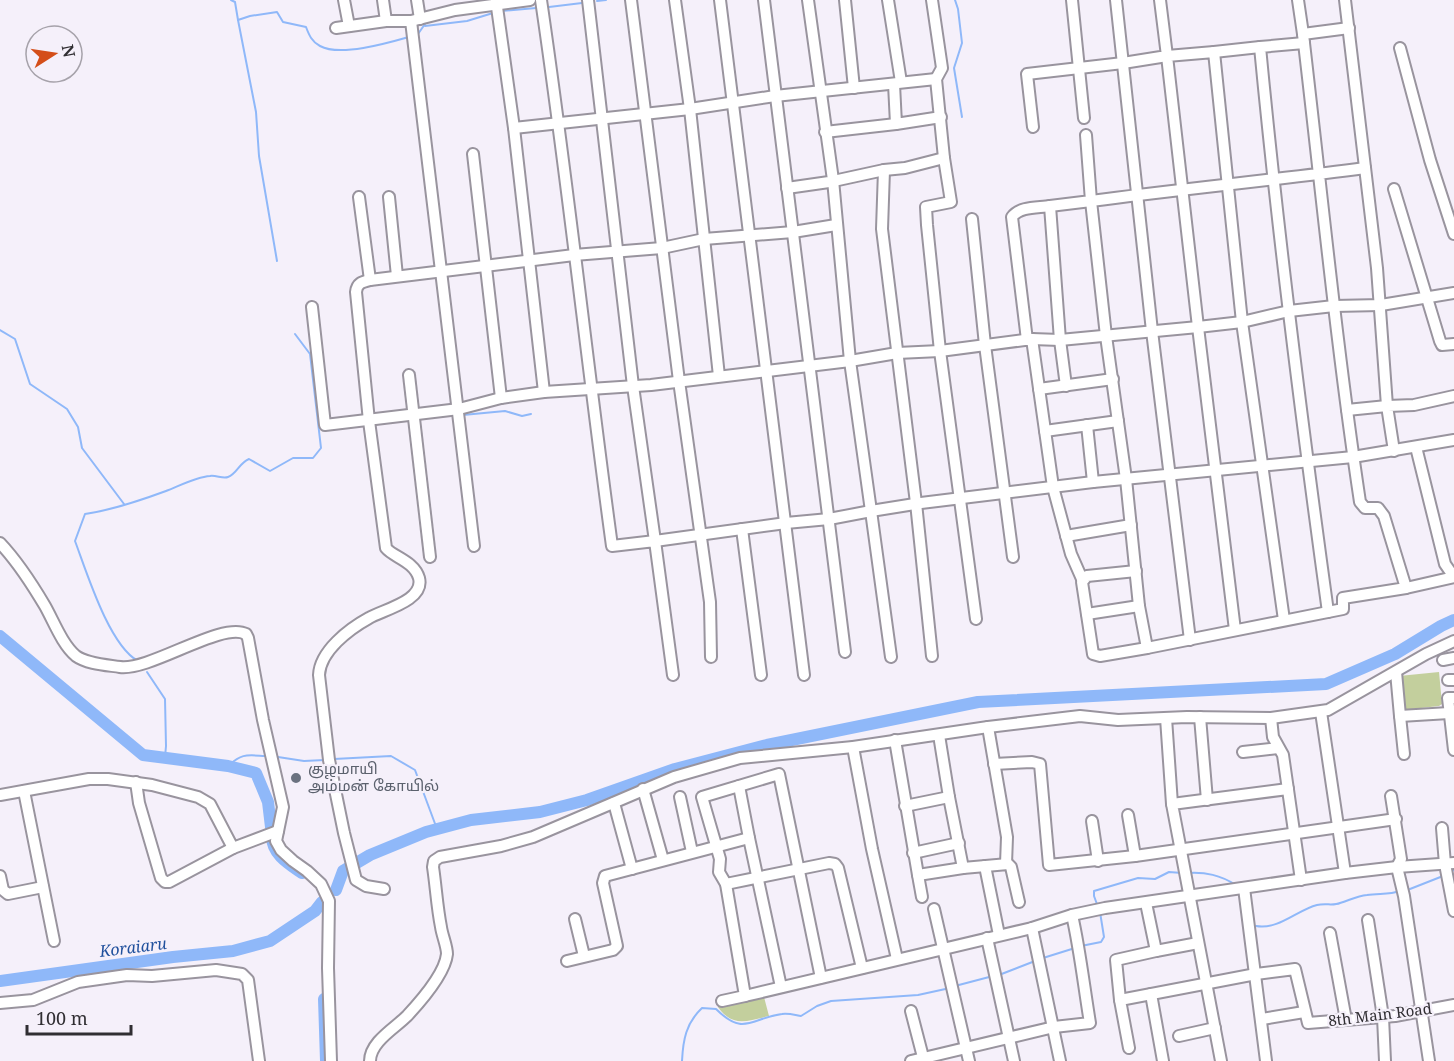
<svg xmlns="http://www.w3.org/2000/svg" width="1454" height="1061" viewBox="0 0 1454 1061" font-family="'Noto Serif','Noto Sans Tamil',serif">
<rect width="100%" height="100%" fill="#f5f0fa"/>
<g fill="#c3cf9d">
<polygon points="1439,672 1442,704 1439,706 1403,710 1399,676"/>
<path d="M764,997L769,1016C747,1021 733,1028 718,1007Z"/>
</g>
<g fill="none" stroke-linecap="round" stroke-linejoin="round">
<g stroke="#8fb8f9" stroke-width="2">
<path d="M231,0L235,2L238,20L250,16L277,12L283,22L306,27C309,35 312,42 320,46C340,57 388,43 409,37"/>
<polyline points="955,0 958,9 962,43 954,68 962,117"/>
<polyline points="597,1 606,0"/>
<polyline points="549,7 582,3"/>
<polyline points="501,11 536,8"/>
<polyline points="238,20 256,112 259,156 277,261"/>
<polyline points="425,26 467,21 493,13"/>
<polyline points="418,34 425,24"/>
<polyline points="0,330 15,339 30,384 67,409 78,427 82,448 124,504"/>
<polyline points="463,415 505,411 522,416 531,414"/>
<path d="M138,661C109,645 87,573 75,541L85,514C113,510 139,501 166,491C179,486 196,477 210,476C216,475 223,479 228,477C237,474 239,463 249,459L270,471L293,458H313L321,448L310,354L295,334"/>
<polyline points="147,672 165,699 166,746 165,757"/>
<polyline points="278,757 304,761 325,760"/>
<polyline points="334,759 391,756 415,770 437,829"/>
<path d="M228,766C242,753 247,755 265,756"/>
<polyline points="1452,871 1454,870"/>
<path d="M1188,873C1206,872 1220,875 1236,885"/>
<polyline points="1410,889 1443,876"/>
<polyline points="1098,907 1094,896 1094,891 1138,878 1155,879 1169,872 1182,873"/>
<path d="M1256,926C1279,930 1297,910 1317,905C1325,903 1334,906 1340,903C1350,900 1357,896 1367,895C1378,893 1389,895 1400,891"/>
<polyline points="1081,946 1101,942 1104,937 1100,912"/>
<polyline points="1043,958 1075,948"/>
<polyline points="999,975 1035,961"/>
<polyline points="955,986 993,976"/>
<path d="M682,1061C683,1040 686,1023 702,1008L716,1009C744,1037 751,1018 782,1014C788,1013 795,1015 801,1016L817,1006L831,1001L918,995L950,988"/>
</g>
<g stroke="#8fb8f9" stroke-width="12">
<polyline points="0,636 143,755 228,766 256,773 268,802 271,827"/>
<path d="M272,837C272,854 289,864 302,873"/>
<polyline points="336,890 343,871 370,855 426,832 471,820 540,812 587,800 675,769 767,745 978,702 1326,684 1395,654 1441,626 1454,620"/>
<polyline points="0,981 173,957 233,951 270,941 315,911 322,902"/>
<polyline points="324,999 326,1061"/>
</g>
<defs>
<g id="minor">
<polyline points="344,0 349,26"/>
<polyline points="383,0 386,21"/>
<polyline points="417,0 420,19"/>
<polyline points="496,0 514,128 544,392"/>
<path d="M541,0C568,182 587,364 612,546L655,541L673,675"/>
<polyline points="588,0 633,386 655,541 786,523 829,519 871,511 891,657"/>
<polyline points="631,0 679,381 710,602 711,657"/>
<polyline points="675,0 690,109 719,376"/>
<polyline points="720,0 804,675"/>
<polyline points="764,0 845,652"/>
<polyline points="808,0 833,180 850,361 871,511 921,503 1093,482 1353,457 1454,440"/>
<polyline points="845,0 854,88"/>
<polyline points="888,0 901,82"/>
<polyline points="932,0 942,68 936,79 944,158 951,202 926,207 927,225 940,351 976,619"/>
<polyline points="1072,0 1084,118"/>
<polyline points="1116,0 1152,331 1190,640"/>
<polyline points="1298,0 1303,34"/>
<polyline points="1345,0 1377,268 1387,406 1347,410"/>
<polyline points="411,21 474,546"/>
<polyline points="336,28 386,21 411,21 455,10 530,0"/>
<path d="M1349,28L1303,34L1304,43C1322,196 1337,350 1360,502L1365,508H1378L1384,516L1406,588L1343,598V609L1147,648L1139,606L1126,479L1106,336L1091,201C1182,189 1274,180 1365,168"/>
<path d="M1304,43L1260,47C1278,236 1302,424 1328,612"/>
<polyline points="1400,48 1430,160 1454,234"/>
<polyline points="1214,52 1260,47"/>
<polyline points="894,84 896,124 941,117"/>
<polyline points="1033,127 1027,74 1123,63 1167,56 1160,0"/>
<polyline points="514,128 690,109 775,96 936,79"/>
<polyline points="825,132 896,124"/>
<polyline points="473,154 501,398"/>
<polyline points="884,170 882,229 916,503 932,656"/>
<polyline points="787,188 829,182 884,170 905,168 944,158"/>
<polyline points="1394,189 1440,341 1442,345 1454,344"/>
<polyline points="359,197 370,280"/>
<polyline points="389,197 397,276"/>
<polyline points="972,219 985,345 1013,557"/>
<polyline points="312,307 325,425 459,409 501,398 544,392 651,385 850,361 897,353 940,351 1032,339 1060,340 1198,327 1242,322 1289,311 1334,306 1381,305 1454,293"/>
<polyline points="1032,339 1053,487 1071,554 1082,579"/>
<path d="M1027,340L1012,217C1020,206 1038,208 1050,206"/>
<polyline points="409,375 430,557"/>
<polyline points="1066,386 1060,340 1050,206 1091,201 1086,135"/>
<polyline points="1039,389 1113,379"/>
<polyline points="1087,425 1093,482"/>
<polyline points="1045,431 1118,421"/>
<polyline points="1416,447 1445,564 1454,577"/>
<polyline points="1394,451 1387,406 1414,405 1454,396"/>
<polyline points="742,529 761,675"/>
<polyline points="1066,536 1131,525"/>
<path d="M0,543C18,562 32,584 45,606C54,622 62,644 76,656C87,664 107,665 120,667C150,671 222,621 246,634L248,638L263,720L283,807L276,841L281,850L293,861L307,871L321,884L329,901L328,968L331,1061"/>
<polyline points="1136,571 1087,576 1082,582 1093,654 1100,656 1147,648"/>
<polyline points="1406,588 1454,577"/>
<polyline points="1087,614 1139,606"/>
<polyline points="1235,630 1198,327 1167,56 1214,52 1242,322 1284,620"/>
<polyline points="1443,660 1454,658"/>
<polyline points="1396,672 1400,716 1449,713"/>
<polyline points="1448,680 1454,680"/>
<polyline points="1454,698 1448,698 1454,750"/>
<polyline points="1321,712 1345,873"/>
<polyline points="1400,716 1404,754"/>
<polyline points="1200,717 1207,800"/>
<polyline points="1166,718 1172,804"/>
<polyline points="1271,718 1273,737 1283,755 1301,880"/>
<polyline points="988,727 1007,837 1006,864"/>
<polyline points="939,735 949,797 963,868"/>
<polyline points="895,740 918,875 963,868 1008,864 1011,867 1019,902"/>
<polyline points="853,747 872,849 897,959"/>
<polyline points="1243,752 1278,748"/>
<polyline points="994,764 1032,762 1040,764 1049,865 1135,856 1396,819"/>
<polyline points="136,782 139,803 161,878 165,882 169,882 233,848"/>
<polyline points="739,786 749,838 781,987"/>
<polyline points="643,789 663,860"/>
<polyline points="24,791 54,941"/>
<polyline points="0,795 89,779 108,779 152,785 198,797 210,804 233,848 278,831"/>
<polyline points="1391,796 1401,859 1397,867 1404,896 1429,1061"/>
<polyline points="680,797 692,852"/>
<polyline points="614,803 632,869"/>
<polyline points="905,806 949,797"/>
<polyline points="1128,815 1135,856"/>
<polyline points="1092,821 1098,861"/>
<polyline points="1442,828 1445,864 1454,911"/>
<polyline points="913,853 959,843"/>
<polyline points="985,866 999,935"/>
<polyline points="918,875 922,897"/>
<polyline points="0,876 3,890 8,894 43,887"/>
<polyline points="726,884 829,863 835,864 838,868 862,968"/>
<polyline points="1244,888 1266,1061"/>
<path d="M384,889L366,886L356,880L344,833L329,760L319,675C320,651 349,629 369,618C382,610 425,601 419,578C414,561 393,557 386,548L369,421L356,292C357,283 362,282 370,280L574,255L662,248L704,239L793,232L836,225"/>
<polyline points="1146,903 1156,951 1198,943"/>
<polyline points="934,909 969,1061"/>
<polyline points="575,919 584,956"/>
<polyline points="1368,920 1383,1017 1385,1061"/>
<polyline points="1032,928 1060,1061"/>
<polyline points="1330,933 1346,1020"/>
<polyline points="987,938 1014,1061"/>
<polyline points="567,961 613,950 617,946 603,883 605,876 749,838"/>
<polyline points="821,978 779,774 702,797 720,859 719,872 726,884 745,996 1032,928 1072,915 1105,908 1345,873 1397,867 1454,863"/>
<polyline points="1151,994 1163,1061"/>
<polyline points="1120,1000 1116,960 1156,951"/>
<polyline points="722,1001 745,996"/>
<polyline points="0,1003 33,1000 78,982 127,975 152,976 216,970 242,974 248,980 259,1061"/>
<polyline points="911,1011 924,1061"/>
<polyline points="1262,1019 1304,1012"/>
<polyline points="1179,1036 1215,1028"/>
<polyline points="1129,1048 1120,1000 1256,974 1295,969 1308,1023 1395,1016 1454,1005"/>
<path d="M370,1061C370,1042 395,1028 407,1016C420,1002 445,974 447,954C447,946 442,935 441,927C437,907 436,887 433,867L434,861L440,857L501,846L533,837L674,777L740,758L853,747L988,727L1080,716L1118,720L1187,717L1271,718L1328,710L1426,654L1454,641"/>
<path d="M911,1061L1054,1027L1090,1023C1084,987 1080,950 1072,915"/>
<polyline points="1221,1061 1172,804 1288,789"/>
</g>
</defs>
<use href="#minor" stroke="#99949e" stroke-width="14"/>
<use href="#minor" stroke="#fff" stroke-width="10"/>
</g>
<circle fill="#6b7280" stroke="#f5f0fa" stroke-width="2" cx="296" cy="778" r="6"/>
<g text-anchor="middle" stroke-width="4.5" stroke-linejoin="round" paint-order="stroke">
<g font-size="15" fill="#5b616d" stroke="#f5f0fa" text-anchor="start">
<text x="308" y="774">குழமாயி<tspan x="308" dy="17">அம்மன் கோயில்</tspan></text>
</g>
<g font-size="15" fill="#302e32" stroke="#f5f0fa">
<text transform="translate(1380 1015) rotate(-7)" y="5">8th Main Road</text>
</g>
<g font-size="16" font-style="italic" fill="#21519d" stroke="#f5f0fa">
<text transform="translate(133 947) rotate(-7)" y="6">Koraiaru</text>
</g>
</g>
<g transform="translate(54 54) rotate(78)"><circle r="28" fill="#f5f0fa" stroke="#a6a2aa" stroke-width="1.5"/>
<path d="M0-4.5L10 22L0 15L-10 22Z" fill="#d44e19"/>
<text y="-9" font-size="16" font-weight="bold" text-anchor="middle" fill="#302e32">N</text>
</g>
<path d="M27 1025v9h104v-9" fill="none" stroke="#302e32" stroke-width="3"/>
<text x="36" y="1025" font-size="18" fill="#302e32" stroke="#f5f0fa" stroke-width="4.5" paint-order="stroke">100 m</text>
</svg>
